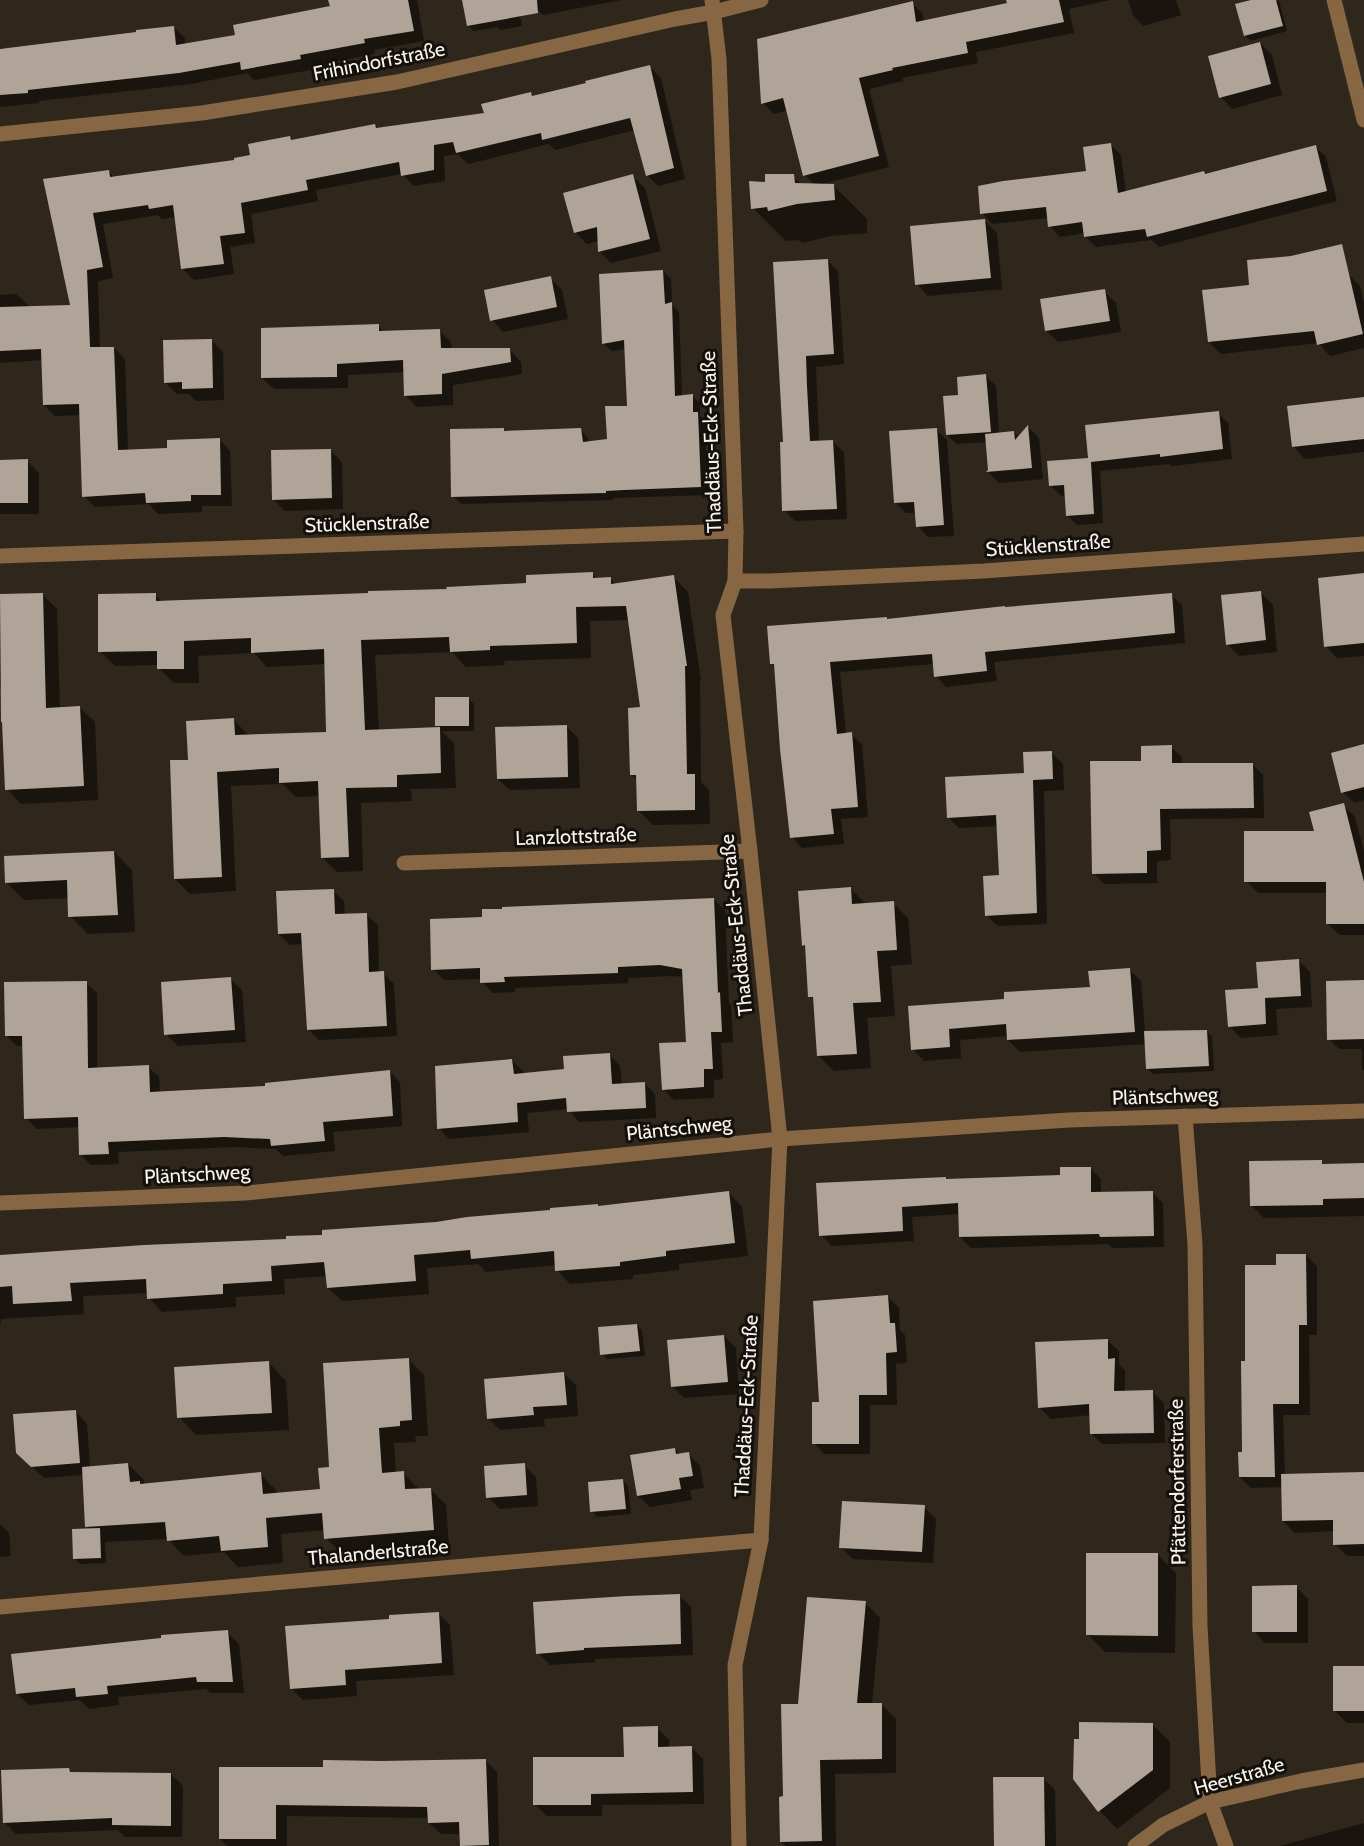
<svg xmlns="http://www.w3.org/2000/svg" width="1364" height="1846" viewBox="0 0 1364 1846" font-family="Cabin,sans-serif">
<rect width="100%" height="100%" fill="#2f261c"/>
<g fill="#0007">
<polygon points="330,0 417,0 424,41 374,50 375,54 310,66 311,70 254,80 247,73 191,84 39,101 39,103 0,107 0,47 5,49 173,27 185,38 185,45 237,37 331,8"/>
<polygon points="463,0 517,0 522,26 500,30 497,27 474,31 468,26"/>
<polygon points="531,0 621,0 543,15 531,3"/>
<polygon points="1008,0 1110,0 1069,9 1074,33 976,52 978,63 902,78 903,81 869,89 889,167 822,184 834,186 867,219 867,233 831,236 802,243 798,240 786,241 753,208 767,183 793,176 802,185 815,185 805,175 788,110 774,114 763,103 912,3 923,14 924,22 1009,5"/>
<polygon points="1126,0 1176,0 1181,15 1143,26 1133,15 1128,0"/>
<polygon points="1257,0 1279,1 1287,31 1251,41 1245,36"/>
<polygon points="1260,43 1272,55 1282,95 1232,109 1221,97"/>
<polygon points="650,67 661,78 685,179 658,186 647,175 635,130 555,150 549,144 468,164 458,154 444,156 445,181 414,186 402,174 316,190 318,201 251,214 255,243 230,247 234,274 194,280 183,269 176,217 162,219 158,215 103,224 113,278 98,281 100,349 114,348 125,359 128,451 169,450 219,439 230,451 232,506 202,506 202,512 158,514 149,504 95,507 84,496 81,415 55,416 44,405 43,360 0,363 0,295 16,294 28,305 28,308 72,307 45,180 108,171 115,178 236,161 252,156 290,137 293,141 375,125 379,130 485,114 530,93 534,97"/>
<polygon points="1111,145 1121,155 1126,192 1204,172 1206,175 1316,147 1326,157 1337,201 1159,247 1152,240 1096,247 1085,236 1085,233 1060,237 1050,226 1049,218 992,224 982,213 1088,172"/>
<polygon points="633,176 645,188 661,251 611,263 599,251 599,241 587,244 575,232"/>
<polygon points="985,221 997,233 1002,289 928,296 917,284"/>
<polygon points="827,260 838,271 844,364 816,367 819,442 833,442 844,452 847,519 795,521 784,510 784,443"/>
<polygon points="663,271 671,279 672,305 679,312 682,397 692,396 700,403 700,416 705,421 708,495 613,498 613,500 461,504 453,496 503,430 505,432 580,430 588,438 589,443 609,440 628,408 626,349 612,351 604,344 600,276"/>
<polygon points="1348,274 1360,286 1364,303 1364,348 1330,356 1318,343 1221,354 1209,342"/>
<polygon points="550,278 562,290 568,319 503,332 492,320"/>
<polygon points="1104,291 1116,303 1121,332 1058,342 1046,331"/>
<polygon points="378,326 384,332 440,331 451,342 452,350 510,350 521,362 522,374 453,385 453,405 417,407 405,395 405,372 348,375 348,388 274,389 262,378"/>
<polygon points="211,340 223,352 224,400 196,401 189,394 177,394 165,382"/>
<polygon points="986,376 996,386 999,434 1014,432 1019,437 1028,427 1039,438 1043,479 999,483 988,472 990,470 987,442 957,444 947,435 960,396"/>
<polygon points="1364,398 1364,452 1305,459 1294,447"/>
<polygon points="1218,413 1228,423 1232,459 1172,466 1169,464 1100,471 1103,523 1077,525 1067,515 1066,495 1061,496 1051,486 1090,459"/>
<polygon points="936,429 947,440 954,536 928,537 918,526 917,513 906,513 895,502"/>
<polygon points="330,450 342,462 343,509 285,511 273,499"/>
<polygon points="0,461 27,461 39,473 39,514 0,514"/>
<polygon points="592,574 598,579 611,579 617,585 673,577 688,592 701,681 700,681 701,782 709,790 710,824 653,825 638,810 637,780 631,774 642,709 629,620 590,621 591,658 504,661 505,665 466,667 452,652 375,655 379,731 440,728 437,725 468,699 474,704 474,731 441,731 454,743 456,788 411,789 412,801 361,803 363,871 337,872 322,857 320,796 296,797 282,784 231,786 236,891 190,894 175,879 189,761 234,720 249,736 327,733 326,664 267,667 254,653 198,656 199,683 174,683 159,668 159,665 115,666 100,651 155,595 163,602 448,591 528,584"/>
<polygon points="1364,575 1364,656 1337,658 1326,646"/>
<polygon points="1261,593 1273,605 1277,652 1239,656 1227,644"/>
<polygon points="43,595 57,609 60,709 80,708 95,722 98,800 21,804 7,789 1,688 0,687 0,596"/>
<polygon points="1171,595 1182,605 1185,643 994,662 997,681 946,687 936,676 934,664 840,672 846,734 851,734 862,744 868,817 841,819 844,844 802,848 792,837 775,667 772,663 887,619 889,621"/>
<polygon points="566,726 578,738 580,788 510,790 498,779"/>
<polygon points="1364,746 1364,800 1354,803 1343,792"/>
<polygon points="1171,747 1182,757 1182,764 1253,765 1263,775 1264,818 1170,819 1171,860 1157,861 1157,883 1104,884 1094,873 1143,763"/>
<polygon points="1051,752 1063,764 1064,790 1044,791 1047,924 998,926 986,915 1001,876 998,826 959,828 948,817 1026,774"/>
<polygon points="1343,805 1355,817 1364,851 1364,935 1340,935 1328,924 1328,893 1258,893 1246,881 1316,833"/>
<polygon points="114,852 132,870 135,932 88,934 70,916 69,898 24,900 6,882"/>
<polygon points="850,888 865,903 893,903 908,918 912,964 891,966 895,1016 867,1018 871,1068 834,1071 819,1056 814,1001 810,996 807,949 803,945"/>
<polygon points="333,891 344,901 345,915 367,915 378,925 379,973 383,973 394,984 397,1036 319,1040 308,1029 303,944 290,945 279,934"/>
<polygon points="714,900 725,910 729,1003 731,1005 733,1042 721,1043 723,1079 714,1080 714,1098 674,1100 663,1089 688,1043 684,977 672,976 628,978 628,983 515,988 515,992 493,993 482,982 482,979 444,980 433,969"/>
<polygon points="1298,960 1310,972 1312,1007 1276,1009 1278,1035 1241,1038 1229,1026 1260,989"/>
<polygon points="1129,969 1141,981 1145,1032 1207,1031 1212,1037 1214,1071 1153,1074 1147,1068 1146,1044 1020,1052 1008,1040 1008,1036 960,1040 961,1058 924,1061 913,1049 910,1007 1006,1000 1091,988"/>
<polygon points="230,979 242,990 246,1042 178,1046 166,1034"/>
<polygon points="1364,981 1364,1070 1362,1069 1362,1049 1339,1049 1329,1039"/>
<polygon points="86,983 97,993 97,1069 148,1067 159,1077 160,1093 267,1088 389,1071 400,1082 402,1126 333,1132 335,1151 283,1156 276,1149 235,1147 118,1152 119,1164 91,1165 80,1154 80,1127 37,1129 26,1118 24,1046 17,1046 7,1036"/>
<polygon points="610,1055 620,1066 622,1084 644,1083 655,1094 656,1118 579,1122 568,1109 527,1113 529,1132 449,1139 439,1128 512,1060 523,1071 523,1074 566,1070"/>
<polygon points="1321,1162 1325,1166 1364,1164 1364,1216 1264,1218 1252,1206"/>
<polygon points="1090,1168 1101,1179 1101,1193 1152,1192 1163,1203 1164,1247 1112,1248 1109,1244 971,1248 960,1237 959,1214 912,1217 914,1241 832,1246 821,1235 946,1178 947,1180 1062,1177"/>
<polygon points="729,1193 742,1207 748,1256 679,1264 679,1270 633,1275 633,1279 570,1284 557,1270 556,1265 486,1272 478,1264 427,1268 429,1294 342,1301 328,1288 327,1276 284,1279 285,1294 236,1297 236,1307 162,1312 149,1298 148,1293 83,1296 84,1314 1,1319 0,1326 0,1257 287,1240"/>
<polygon points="1306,1255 1317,1266 1317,1335 1309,1335 1310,1415 1283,1415 1285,1475 1364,1473 1364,1556 1347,1556 1335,1544 1335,1531 1295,1533 1283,1521 1282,1487 1251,1488 1240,1477 1244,1453 1247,1363 1278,1266"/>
<polygon points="888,1297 899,1308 900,1330 905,1335 907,1363 896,1364 897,1405 870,1405 870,1454 824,1454 814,1443 821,1404"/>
<polygon points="637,1325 642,1331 645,1356 607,1359 602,1354"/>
<polygon points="724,1336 736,1348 739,1394 684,1398 672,1386"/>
<polygon points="1107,1340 1119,1351 1119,1364 1125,1371 1125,1392 1153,1392 1164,1403 1165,1443 1102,1444 1091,1433 1091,1415 1051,1419 1040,1408"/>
<polygon points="408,1359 424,1375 428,1436 415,1436 416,1442 394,1443 396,1473 403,1473 419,1489 430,1489 446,1505 449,1546 342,1554 326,1538 325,1530 281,1534 283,1563 238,1567 224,1552 184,1556 168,1539 105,1542 106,1563 80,1564 75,1559 90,1530 87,1526 84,1475 44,1478 17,1452 76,1412 87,1424 90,1467 128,1464 144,1480 144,1485 260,1474 276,1490 277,1494 322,1490 331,1469"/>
<polygon points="269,1363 286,1381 289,1430 196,1435 179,1417"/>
<polygon points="564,1374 576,1385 578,1416 544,1419 545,1426 500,1430 488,1418"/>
<polygon points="675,1449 681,1455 688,1454 700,1466 704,1488 690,1490 692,1500 650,1507 638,1496"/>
<polygon points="524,1465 536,1477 538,1506 500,1509 488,1497"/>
<polygon points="623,1480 628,1486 631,1514 597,1517 592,1511"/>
<polygon points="924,1507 936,1519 933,1563 853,1559 841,1547"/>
<polygon points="0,1524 9,1533 11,1556 0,1557"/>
<polygon points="1158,1555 1176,1573 1175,1653 1105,1652 1087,1634"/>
<polygon points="1296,1587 1308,1599 1308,1643 1265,1643 1254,1631"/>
<polygon points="679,1595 691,1607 693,1655 595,1659 595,1662 550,1665 538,1653"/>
<polygon points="865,1603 880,1618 872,1704 881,1704 896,1719 896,1773 835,1774 836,1846 786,1846 781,1842 799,1705"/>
<polygon points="438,1613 450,1625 454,1675 356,1681 357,1696 303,1700 291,1688 391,1620"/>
<polygon points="227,1632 239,1644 244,1693 210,1693 206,1689 118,1697 119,1705 89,1709 80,1700 29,1705 17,1694"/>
<polygon points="1364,1668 1364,1723 1347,1723 1335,1711"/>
<polygon points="1152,1724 1170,1742 1170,1788 1117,1829 1100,1811 1075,1778"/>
<polygon points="657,1728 669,1740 669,1748 691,1747 703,1759 704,1804 602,1805 602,1816 547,1816 535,1804 625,1758"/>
<polygon points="485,1760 497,1772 499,1846 462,1846 461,1834 441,1834 429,1823 429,1818 287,1816 287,1846 228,1846 220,1839 324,1768"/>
<polygon points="69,1770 72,1773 171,1774 183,1786 182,1837 125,1837 118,1830 16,1834 4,1822"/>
<polygon points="1043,1778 1055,1790 1056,1846 995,1846"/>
<polygon points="1364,1823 1364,1846 1280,1846"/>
</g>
<g fill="#b0a498">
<polygon points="328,0 408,0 414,31 364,39 365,43 300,55 301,59 241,70 240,62 179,73 28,90 28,93 0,95 0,49 136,32 136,30 174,26 176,45 235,35 233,25 330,6"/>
<polygon points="462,0 537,0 538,13 467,26"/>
<polygon points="1006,0 1059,0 1064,22 966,42 968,53 892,68 893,70 859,78 879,156 803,176 783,98 761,104 757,39 913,1 916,22 1007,3"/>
<polygon points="1251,0 1276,0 1283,26 1244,36 1235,4"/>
<polygon points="1260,42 1271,84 1219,98 1208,56"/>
<polygon points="650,65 674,168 646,176 630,118 542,140 541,133 456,153 453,142 434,145 434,170 401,176 399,162 306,180 308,190 241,203 245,233 220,236 224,264 181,269 173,205 149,209 148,205 93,213 103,267 87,270 90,347 114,347 118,450 167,448 167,440 220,438 221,495 191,495 191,501 146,503 145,493 82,497 79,404 43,405 41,349 0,351 0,307 70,305 43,179 109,170 110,177 234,160 234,158 250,155 248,144 290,136 291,140 375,124 376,128 484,113 481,104 531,92 532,96 586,83 585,81"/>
<polygon points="1111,143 1118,193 1204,171 1205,174 1316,145 1327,191 1147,237 1145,229 1084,237 1082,222 1048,227 1046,207 980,214 978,186 1003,181 1086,171 1083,147"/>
<polygon points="633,174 650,239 598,252 597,227 574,233 563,193"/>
<polygon points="765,174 794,174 795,183 834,184 835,200 797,204 768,211 767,207 751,209 749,181 765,182"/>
<polygon points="985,219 991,278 915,285 910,226"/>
<polygon points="1342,244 1363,334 1317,345 1314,331 1208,342 1202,290 1249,285 1247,260 1291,256"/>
<polygon points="828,259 834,354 806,356 807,386 810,441 833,440 837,509 782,511 780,442 783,442 773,262"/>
<polygon points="663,270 665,304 672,302 675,396 693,394 693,412 698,412 701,487 624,490 606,491 606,493 451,497 450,429 504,428 504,431 581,428 583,442 607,439 605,406 627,406 624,340 602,344 599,274"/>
<polygon points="551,276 557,307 490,321 484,290"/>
<polygon points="1105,289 1110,321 1045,331 1040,299"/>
<polygon points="379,324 379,331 440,329 441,348 510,348 511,362 442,374 442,394 404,396 403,360 337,364 337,377 261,378 261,328"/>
<polygon points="212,339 213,388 182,389 182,382 164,383 163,340"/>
<polygon points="986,374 991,432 946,435 943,396 958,395 957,377"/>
<polygon points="1364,397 1364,439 1292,447 1287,406"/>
<polygon points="1219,411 1223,449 1160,457 1160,454 1091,462 1094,514 1066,516 1064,485 1049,486 1047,461 1088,458 1085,425"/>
<polygon points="1028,425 1032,468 986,472 988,470 985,434 1014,431 1015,440"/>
<polygon points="937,428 944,525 916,527 914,502 894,503 889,431"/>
<polygon points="331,449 332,498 272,500 271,450"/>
<polygon points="28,459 28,503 0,503 0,460"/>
<polygon points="593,572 593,578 611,577 611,584 674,575 687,666 685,666 687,774 695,774 695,810 637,811 636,775 630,775 628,708 640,707 626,606 576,607 577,643 490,646 490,650 450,652 449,637 361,640 365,730 440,727 441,773 397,775 397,787 346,788 349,857 321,858 318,781 279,783 279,768 217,772 222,877 174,879 170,760 188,760 186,721 234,718 235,735 326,732 324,649 251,653 251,638 184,641 184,669 157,669 157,651 98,652 98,594 156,593 156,601 368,593 368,591 447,589 446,587 526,583 526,575"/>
<polygon points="1364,573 1364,643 1324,647 1318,578"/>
<polygon points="1261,591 1266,640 1226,645 1221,595"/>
<polygon points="43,593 46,708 80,706 84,786 5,790 2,722 1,722 0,594"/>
<polygon points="1172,593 1175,633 985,652 987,671 934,677 932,654 830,662 837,734 852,732 858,807 831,809 834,834 790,838 780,749 774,664 770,664 767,626 887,617 887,619 1005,606 1005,607"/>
<rect x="435" y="697" width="34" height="29"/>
<polygon points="567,725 568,777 497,779 495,727"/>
<polygon points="1364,744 1364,787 1341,793 1331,753"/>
<polygon points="1172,745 1172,763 1253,763 1254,808 1160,809 1161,850 1147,851 1147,873 1092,874 1090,761 1141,761 1141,746"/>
<polygon points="1052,751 1053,779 1033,780 1037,913 985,916 983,876 999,875 996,815 947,818 945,777 1024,773 1023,752"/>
<polygon points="1344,803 1364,882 1364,924 1326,924 1326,882 1244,882 1244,831 1314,831 1309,812"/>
<polygon points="114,851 118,915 68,917 67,880 5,883 4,856"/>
<polygon points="851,887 852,904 894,901 897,950 877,951 881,1002 853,1003 857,1054 817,1056 813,997 808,997 805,945 802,946 798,891"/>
<polygon points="334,889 335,914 367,913 369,972 384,971 387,1026 307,1030 301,933 278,934 276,891"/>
<polygon points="714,898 718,993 720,992 722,1032 711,1032 713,1069 704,1069 704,1087 662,1090 659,1043 686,1042 682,969 660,965 618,967 618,973 504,977 505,982 480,983 480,968 431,970 430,919 482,917 482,909 502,909 502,907"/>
<polygon points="1299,959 1301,996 1265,998 1266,1024 1228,1027 1225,990 1258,988 1256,962"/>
<polygon points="1130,968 1135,1032 1007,1040 1006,1024 949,1029 950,1047 911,1050 908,1006 1004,999 1004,992 1090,987 1088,971"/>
<polygon points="231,977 235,1030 164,1035 161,982"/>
<polygon points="1364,980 1364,1039 1327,1040 1326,981"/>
<polygon points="87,981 88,1068 149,1065 150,1092 265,1086 265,1083 390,1070 393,1116 323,1122 325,1141 271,1146 270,1139 224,1137 108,1142 109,1154 79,1155 78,1117 24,1119 22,1036 5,1036 4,982"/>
<polygon points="1207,1030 1209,1066 1146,1069 1144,1031"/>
<polygon points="610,1053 612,1084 645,1082 646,1108 567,1112 566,1098 517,1103 518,1122 437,1129 435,1066 512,1059 514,1074 564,1069 563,1056"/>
<polygon points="1322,1160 1322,1164 1364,1163 1364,1198 1323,1199 1323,1205 1250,1206 1249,1161"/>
<polygon points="1060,1167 1091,1167 1091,1192 1153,1191 1154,1236 1100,1237 1099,1234 959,1237 958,1203 902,1207 903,1231 819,1236 816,1183 946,1177 946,1179 1060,1175"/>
<polygon points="729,1191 735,1243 666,1251 666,1256 620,1262 620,1266 555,1271 554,1251 471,1259 470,1250 414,1255 416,1281 327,1288 324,1262 271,1266 272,1281 223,1284 223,1294 147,1299 146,1279 70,1283 72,1301 13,1304 12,1286 0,1287 0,1255 144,1245 286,1239 286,1236 322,1235 322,1230 436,1222 467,1217 550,1210 550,1208 598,1204 598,1206"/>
<polygon points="1276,1254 1306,1254 1307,1325 1299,1325 1299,1404 1273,1404 1275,1477 1239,1477 1238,1452 1242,1452 1241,1361 1245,1361 1245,1265 1276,1265"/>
<polygon points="888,1295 890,1323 895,1323 897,1352 886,1353 887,1395 859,1395 859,1444 812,1444 812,1402 819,1402 813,1301"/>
<polygon points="637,1324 640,1351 600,1355 598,1327"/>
<polygon points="724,1335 728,1382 671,1387 667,1340"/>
<polygon points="1108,1339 1108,1359 1115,1358 1114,1391 1153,1390 1154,1433 1090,1434 1089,1404 1038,1408 1035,1342"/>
<polygon points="409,1358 412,1420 400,1421 400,1426 379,1428 382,1473 404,1471 405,1489 431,1488 434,1530 324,1539 322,1513 266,1518 268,1547 221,1551 219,1536 167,1541 165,1522 85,1527 82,1467 128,1463 130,1482 140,1481 140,1484 261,1472 263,1494 320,1489 318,1468 329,1467 323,1363"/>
<polygon points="269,1361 272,1413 177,1418 174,1367"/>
<polygon points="564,1372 567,1405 533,1407 534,1415 487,1419 484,1379"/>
<polygon points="76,1410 80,1463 31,1467 16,1453 13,1414"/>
<polygon points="675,1448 676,1454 689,1452 693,1476 679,1478 681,1489 637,1496 630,1455"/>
<polygon points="525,1463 527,1495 486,1498 484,1466"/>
<polygon points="1364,1472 1364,1544 1333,1545 1333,1520 1282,1521 1281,1474"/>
<polygon points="623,1479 626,1509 590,1512 588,1482"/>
<polygon points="842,1501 925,1505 922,1552 839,1548"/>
<polygon points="100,1528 101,1558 73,1559 72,1529"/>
<polygon points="1086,1553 1158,1553 1158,1636 1086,1635"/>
<polygon points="1297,1585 1297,1632 1252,1632 1252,1586"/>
<polygon points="680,1594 681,1644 584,1648 584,1650 536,1654 533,1602 627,1596"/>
<polygon points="807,1597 866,1601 857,1703 882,1703 882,1759 820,1760 822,1841 780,1842 779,1797 783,1796 781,1704 798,1704"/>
<polygon points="439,1612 442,1663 345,1670 346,1685 290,1689 285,1626 389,1619 389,1615"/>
<polygon points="228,1630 233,1682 197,1682 196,1677 107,1686 108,1694 76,1697 75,1688 16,1694 11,1654 161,1638 161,1635"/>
<rect x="1333" y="1666" width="31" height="45"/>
<polygon points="1079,1722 1153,1723 1153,1770 1098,1812 1073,1779 1074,1739 1079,1739"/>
<polygon points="658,1726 658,1747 692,1746 693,1792 591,1794 591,1805 533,1805 533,1757 624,1757 623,1727"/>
<polygon points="486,1759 489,1845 460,1846 459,1822 428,1823 427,1807 276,1805 276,1839 219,1839 219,1767 323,1767 323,1760 382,1761"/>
<polygon points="69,1768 70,1772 171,1773 171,1826 112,1825 112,1818 3,1823 1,1770"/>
<polygon points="993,1777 1044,1777 1045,1846 994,1846"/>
</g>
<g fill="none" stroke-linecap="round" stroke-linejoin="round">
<g stroke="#876743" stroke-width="15">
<polyline points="712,0 719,59 736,531 735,581 723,615 750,851 780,1139 761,1540 735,1665 739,1846"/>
<polyline points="1334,0 1364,120"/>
<polyline points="0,134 202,113 397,82 675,19 714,12 761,0"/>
<polyline points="0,556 736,531"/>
<polyline points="735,581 770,581 984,571 1364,544"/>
<polyline points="404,863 750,851"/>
<polyline points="1185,1116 1195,1244 1200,1626 1210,1802 1226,1846"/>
<polyline points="0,1203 246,1193 780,1139 1069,1120 1364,1111"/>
<polyline points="0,1607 761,1540"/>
<polyline points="1135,1846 1163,1825 1210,1802 1301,1781 1364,1770"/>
</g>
</g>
<g text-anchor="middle" stroke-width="6" stroke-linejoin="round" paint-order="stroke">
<g font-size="20" fill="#f9f3ec" stroke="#14100c">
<text transform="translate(379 61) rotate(-11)" y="7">Frihindorfstraße</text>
<text transform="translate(711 442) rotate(-92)" y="7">Thaddäus-Eck-Straße</text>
<text transform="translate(367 523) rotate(-2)" y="7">Stücklenstraße</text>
<text transform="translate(1048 545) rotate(-4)" y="7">Stücklenstraße</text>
<text transform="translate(576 836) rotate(-2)" y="7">Lanzlottstraße</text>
<text transform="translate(736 925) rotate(-96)" y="7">Thaddäus-Eck-Straße</text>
<text transform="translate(1165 1096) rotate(-2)" y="7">Pläntschweg</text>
<text transform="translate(679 1128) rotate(-6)" y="7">Pläntschweg</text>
<text transform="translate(197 1174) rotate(-3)" y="7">Pläntschweg</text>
<text transform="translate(746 1406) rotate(-87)" y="7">Thaddäus-Eck-Straße</text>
<text transform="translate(1177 1482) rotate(-91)" y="7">Pfättendorferstraße</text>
<text transform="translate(378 1552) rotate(-5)" y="7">Thalanderlstraße</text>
<text transform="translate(1239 1776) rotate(-16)" y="7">Heerstraße</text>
</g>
</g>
</svg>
